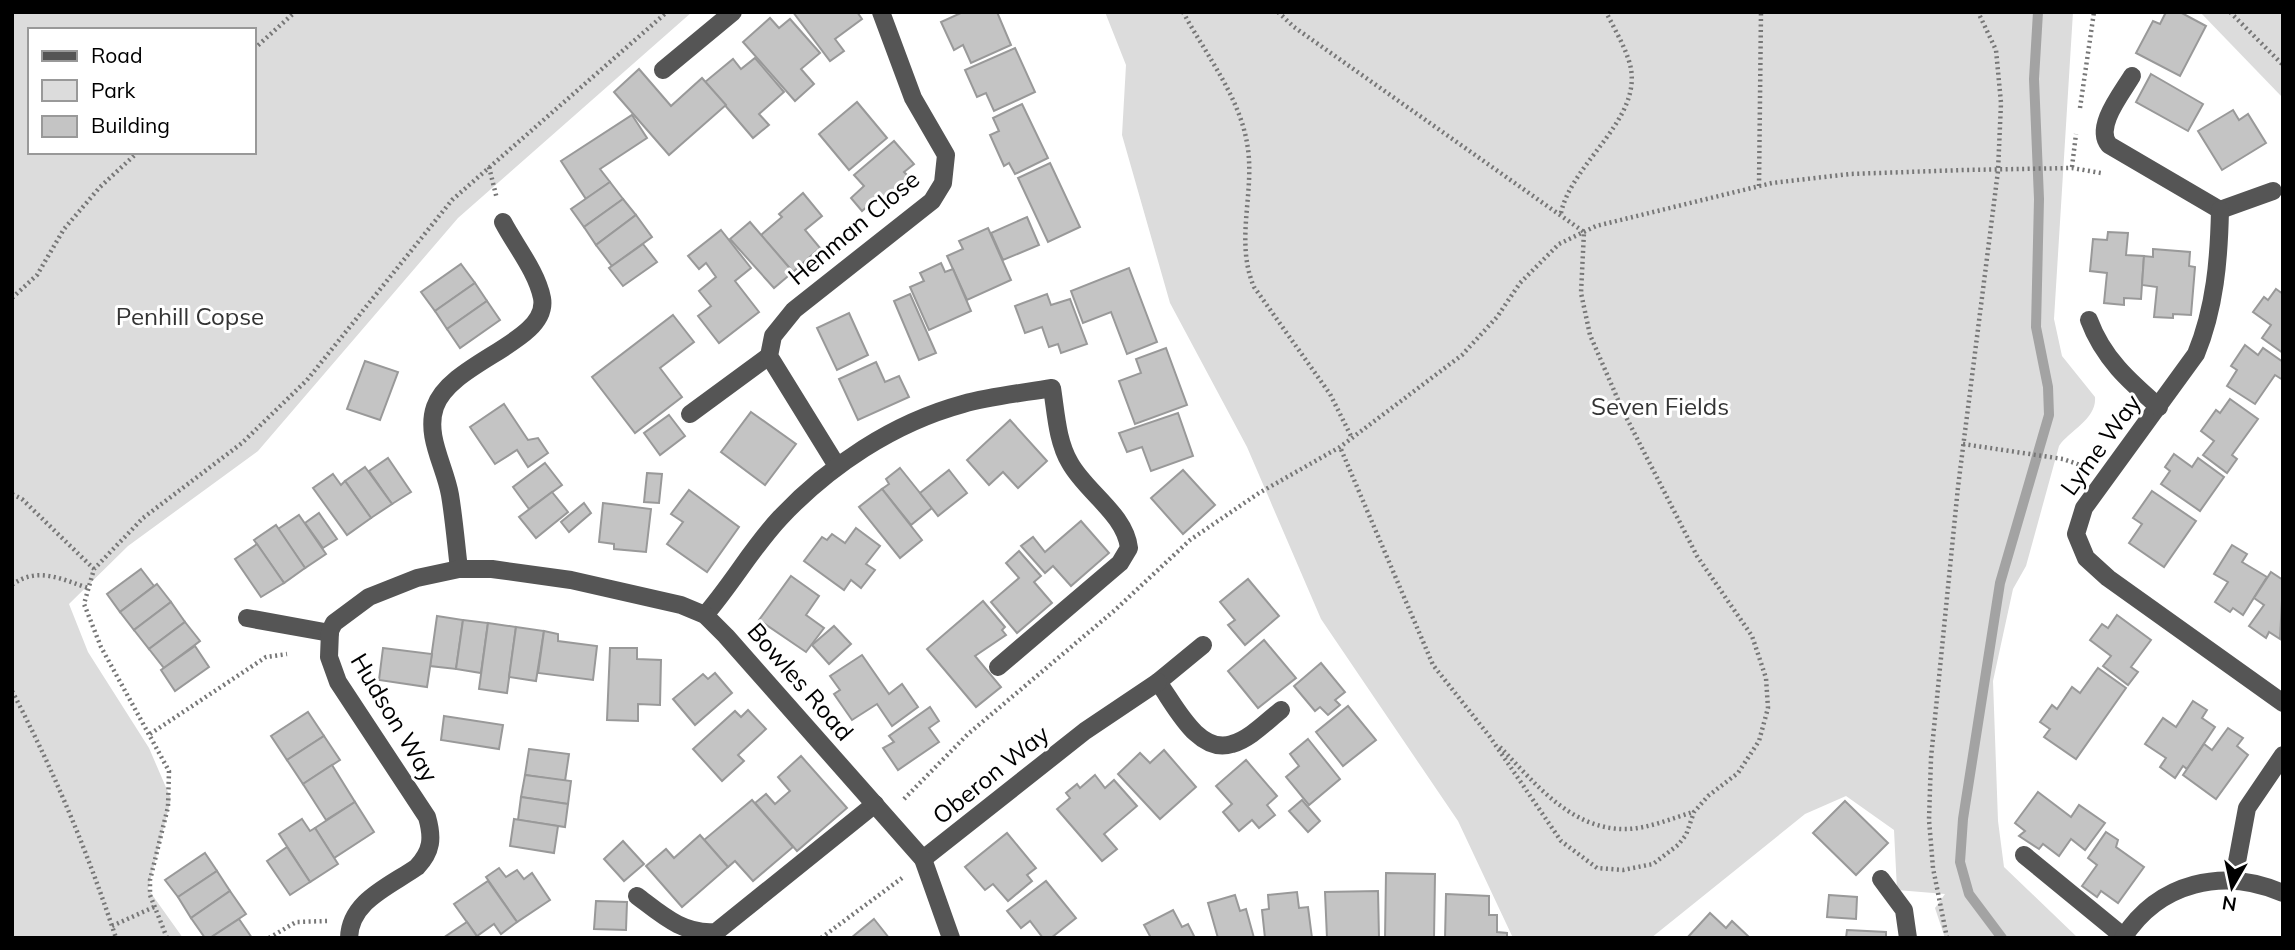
<svg xmlns="http://www.w3.org/2000/svg" width="2295" height="950" viewBox="0 0 2295 950" font-family="Mulish,sans-serif">
<rect width="100%" height="100%" fill="#fff"/>
<g fill="#dcdcdc" fill-rule="evenodd">
<path d="M12,12H692L458,218L258,451L128,546L69,604L88,652L149,748L171,799L148,889L183,938H12ZM30,30H254V152H30Z"/>
<path d="M1105,12H2073L2054,319L2062,356L2095,397C2097,419 2070,430 2059,446L2026,566L2013,589L1993,681L1998,821L2004,867L2078,938H1945L1935,908L1945,894L1897,890L1894,830L1846,796L1805,814L1651,938H1513L1458,821L1321,619L1247,447L1170,303L1122,135L1126,65Z"/>
<polygon points="2200,12 2283,12 2283,98"/>
</g>
<g fill="none" stroke-linecap="round" stroke-linejoin="round">
<polyline stroke="#a3a3a3" stroke-width="10" points="2002,938 1969,894 1960,862 1963,819 2000,583 2049,415 2048,387 2036,327 2039,199 2034,79 2038,12"/>
</g>
<g fill="#c4c4c4" stroke="#999" stroke-width="2">
<polygon points="793,12 857,12 862,19 835,39 844,51 830,61"/>
<polygon points="963,12 997,12 1011,45 971,63 963,45 954,50 941,22"/>
<polygon points="2166,12 2180,12 2206,26 2180,76 2136,53 2153,21 2160,24"/>
<polygon points="770,18 779,28 790,19 820,53 801,69 814,84 795,101 743,42"/>
<polygon points="1015,48 1035,92 994,111 986,93 977,97 965,70"/>
<polygon points="755,58 784,92 759,114 769,125 753,138 705,82 733,59 741,69"/>
<polygon points="639,69 671,106 702,78 726,105 669,155 614,92"/>
<polygon points="2151,74 2203,104 2188,131 2136,102"/>
<polygon points="857,102 887,138 849,170 819,134"/>
<polygon points="1022,104 1048,158 1015,174 1009,163 1004,166 990,135 999,131 993,118"/>
<polygon points="2233,110 2239,120 2248,114 2266,143 2222,170 2198,131"/>
<polygon points="632,115 647,138 600,169 610,182 586,199 561,161"/>
<polygon points="894,141 914,164 904,172 909,177 880,202 876,199 862,211 851,198 864,186 854,175"/>
<polygon points="1050,163 1080,227 1048,242 1018,178"/>
<polygon points="610,182 623,199 584,227 571,209"/>
<polygon points="803,193 822,216 805,230 820,248 793,272 761,235 782,217 779,214"/>
<polygon points="623,199 636,215 596,245 584,227"/>
<polygon points="636,215 652,237 612,266 596,245"/>
<polygon points="1027,217 1039,245 1003,260 991,233"/>
<polygon points="750,222 793,272 774,288 730,239"/>
<polygon points="988,228 1011,280 967,300 947,256 963,249 959,241"/>
<polygon points="721,230 751,268 735,281 759,312 719,343 698,316 711,306 699,291 716,277 706,263 699,269 688,256"/>
<polygon points="2108,232 2128,233 2126,255 2144,256 2141,299 2124,298 2124,305 2104,303 2107,273 2090,271 2093,239 2107,240"/>
<polygon points="643,244 657,262 623,286 609,268"/>
<polygon points="2153,249 2190,252 2189,266 2195,267 2191,315 2173,314 2173,318 2154,317 2157,287 2142,285 2144,256 2153,257"/>
<polygon points="941,263 945,272 953,269 971,311 929,330 910,287 924,281 920,273"/>
<polygon points="461,264 475,283 435,311 421,292"/>
<polygon points="1129,268 1157,342 1127,354 1111,312 1083,323 1071,291"/>
<polygon points="475,283 487,301 447,329 435,311"/>
<polygon points="2276,289 2283,294 2283,353 2262,338 2271,325 2253,312 2264,297 2268,300"/>
<polygon points="910,294 936,353 919,360 894,301"/>
<polygon points="1047,294 1051,305 1070,299 1087,344 1061,353 1058,344 1049,347 1042,327 1025,333 1015,306"/>
<polygon points="487,301 500,320 460,348 447,329"/>
<polygon points="849,313 868,355 837,370 817,328"/>
<polygon points="673,315 694,342 660,368 682,397 635,433 592,377"/>
<polygon points="2245,345 2258,355 2263,348 2283,362 2283,380 2275,375 2255,404 2227,386 2237,370 2231,366"/>
<polygon points="1166,348 1187,405 1135,424 1119,381 1141,373 1136,359"/>
<polygon points="365,361 398,372 380,420 347,409"/>
<polygon points="876,362 885,382 899,376 909,397 858,420 839,379"/>
<polygon points="2230,399 2258,419 2232,455 2237,459 2227,473 2203,455 2214,441 2201,431 2216,410 2220,413"/>
<polygon points="504,404 528,440 538,438 548,453 528,467 517,450 495,464 470,427"/>
<polygon points="751,412 796,444 765,485 721,452"/>
<polygon points="1178,413 1193,456 1151,471 1142,447 1127,452 1119,433"/>
<polygon points="669,415 685,436 660,455 644,433"/>
<polygon points="1010,420 1047,461 1018,488 1003,472 989,485 967,460"/>
<polygon points="2174,454 2192,467 2198,458 2224,477 2200,511 2161,484 2170,471 2165,467"/>
<polygon points="388,458 411,492 392,504 369,471"/>
<polygon points="545,463 562,485 529,509 513,487"/>
<polygon points="365,467 392,504 371,518 345,481"/>
<polygon points="900,468 932,508 911,525 882,489 889,484 886,479"/>
<polygon points="949,470 967,493 938,516 920,493"/>
<polygon points="1183,470 1215,505 1183,534 1151,498"/>
<polygon points="647,473 662,474 659,503 644,502"/>
<polygon points="333,474 341,485 345,481 371,518 347,535 313,488"/>
<polygon points="882,489 922,540 900,558 859,507"/>
<polygon points="689,490 739,527 707,572 667,544 683,522 671,514"/>
<polygon points="2152,491 2196,521 2164,567 2129,543 2142,524 2133,518"/>
<polygon points="552,492 568,512 536,538 519,517"/>
<polygon points="584,503 591,513 569,532 561,522"/>
<polygon points="603,503 651,509 646,552 614,549 614,544 599,542"/>
<polygon points="319,513 337,539 323,548 305,523"/>
<polygon points="299,515 326,554 305,568 278,529"/>
<polygon points="1081,521 1109,553 1071,586 1053,566 1045,573 1021,546 1033,537 1045,552"/>
<polygon points="276,525 305,568 284,583 254,540"/>
<polygon points="856,528 880,546 866,564 875,570 861,588 851,580 844,590 804,561 822,537 827,540 832,534 845,543"/>
<polygon points="257,544 284,583 261,597 235,559"/>
<polygon points="2232,545 2247,554 2242,562 2267,577 2243,615 2233,608 2230,612 2215,602 2228,582 2214,574"/>
<polygon points="1019,551 1041,576 1034,582 1052,603 1017,633 991,602 1019,578 1006,563"/>
<polygon points="141,569 154,586 120,612 107,594"/>
<polygon points="2271,572 2283,580 2280,639 2269,632 2266,638 2249,626 2264,605 2254,598"/>
<polygon points="791,576 819,596 806,615 824,628 806,652 759,620"/>
<polygon points="1248,579 1279,616 1245,645 1228,625 1235,620 1220,602"/>
<polygon points="157,584 171,602 134,630 120,612"/>
<polygon points="983,601 1005,627 1002,630 1006,635 975,656 1001,687 976,707 927,649"/>
<polygon points="171,602 185,622 149,649 134,630"/>
<polygon points="2117,615 2151,640 2131,667 2138,672 2128,685 2103,666 2111,656 2090,640 2102,624 2108,628"/>
<polygon points="437,616 463,620 456,669 430,666"/>
<polygon points="463,620 488,623 481,673 456,669"/>
<polygon points="185,622 200,641 164,668 149,649"/>
<polygon points="488,623 516,627 507,693 479,689"/>
<polygon points="834,626 851,644 829,664 812,645"/>
<polygon points="516,627 544,631 536,681 509,677"/>
<polygon points="544,631 558,634 558,641 597,646 593,680 538,673"/>
<polygon points="1264,640 1296,678 1258,708 1228,671"/>
<polygon points="195,646 209,667 175,691 161,670"/>
<polygon points="383,648 432,654 427,687 379,680"/>
<polygon points="610,648 637,648 637,659 661,660 660,705 638,704 638,721 607,720"/>
<polygon points="862,655 889,694 902,684 918,707 892,726 877,704 852,720 834,694 840,690 830,676"/>
<polygon points="1321,663 1345,692 1335,700 1340,705 1328,715 1320,707 1315,711 1294,686"/>
<polygon points="2098,668 2126,688 2076,759 2044,737 2050,729 2040,722 2052,705 2057,709 2072,687 2080,693"/>
<polygon points="715,673 732,693 695,725 673,699 703,674 708,679"/>
<polygon points="2193,701 2207,710 2202,718 2215,727 2187,769 2183,766 2175,778 2160,767 2166,758 2145,744 2163,718 2176,727"/>
<polygon points="1348,706 1376,740 1343,766 1316,732"/>
<polygon points="930,707 939,721 929,728 939,742 898,770 883,748 894,742 889,736"/>
<polygon points="748,710 766,729 738,755 744,761 722,781 693,749 735,711 741,717"/>
<polygon points="308,712 324,736 287,760 271,736"/>
<polygon points="444,716 503,725 499,749 441,740"/>
<polygon points="2228,728 2243,738 2237,746 2248,755 2216,799 2183,775 2204,744 2212,750"/>
<polygon points="324,736 340,760 303,784 287,760"/>
<polygon points="1308,739 1340,779 1309,805 1286,777 1299,766 1290,754"/>
<polygon points="529,749 569,754 565,781 525,775"/>
<polygon points="1164,750 1196,787 1160,819 1118,774 1140,753 1150,763"/>
<polygon points="801,756 847,808 797,851 755,803 766,794 775,804 790,791 778,777"/>
<polygon points="1246,760 1277,796 1267,805 1275,815 1259,828 1252,820 1239,831 1223,812 1232,804 1216,786"/>
<polygon points="332,765 355,802 326,820 303,784"/>
<polygon points="525,775 571,781 568,804 521,797"/>
<polygon points="1095,775 1105,788 1114,780 1137,806 1104,834 1117,849 1102,861 1057,809 1070,798 1066,793 1077,784 1080,788"/>
<polygon points="2038,792 2071,817 2079,805 2105,823 2085,850 2071,839 2059,856 2043,844 2039,849 2019,836 2025,831 2015,823"/>
<polygon points="521,797 568,804 565,827 518,820"/>
<polygon points="752,800 793,847 753,881 735,861 728,867 704,840"/>
<polygon points="1302,800 1320,821 1308,832 1289,811"/>
<polygon points="1845,801 1888,843 1856,875 1813,833"/>
<polygon points="355,802 374,832 334,858 315,828"/>
<polygon points="302,819 310,831 315,828 338,864 310,882 279,834"/>
<polygon points="514,819 558,826 554,853 510,846"/>
<polygon points="2106,832 2118,840 2116,847 2144,867 2118,903 2101,891 2097,897 2082,886 2097,865 2088,858"/>
<polygon points="1007,833 1036,868 1027,875 1032,881 1008,901 993,884 985,890 965,867"/>
<polygon points="700,835 728,867 682,907 646,866 666,849 674,858"/>
<polygon points="623,841 644,864 624,881 604,859"/>
<polygon points="287,847 310,882 290,895 267,861"/>
<polygon points="205,853 217,871 178,897 165,880"/>
<polygon points="499,868 506,877 517,870 524,879 532,873 550,900 517,922 486,877"/>
<polygon points="217,871 230,891 191,918 178,897"/>
<polygon points="1386,873 1435,874 1434,938 1385,938"/>
<polygon points="488,881 517,922 501,934 494,924 477,936 454,904"/>
<polygon points="1046,881 1076,918 1051,938 1043,938 1030,921 1021,928 1007,911"/>
<polygon points="230,891 246,914 210,938 205,938 191,918"/>
<polygon points="1378,891 1379,938 1327,938 1325,892"/>
<polygon points="1297,892 1299,908 1308,907 1312,938 1265,938 1262,910 1269,909 1268,895"/>
<polygon points="1446,894 1489,896 1489,915 1497,915 1497,932 1507,933 1507,938 1445,938"/>
<polygon points="1235,895 1240,911 1246,909 1254,938 1218,938 1208,903"/>
<polygon points="1829,895 1857,897 1856,919 1827,917"/>
<polygon points="596,901 627,902 626,930 594,929"/>
<polygon points="1173,910 1182,927 1188,924 1195,938 1151,938 1144,925"/>
<polygon points="1710,913 1726,928 1732,921 1749,937 1687,938"/>
<polygon points="239,919 252,938 210,938"/>
<polygon points="874,919 889,938 851,938"/>
<polygon points="467,922 478,938 443,938"/>
<polygon points="1847,930 1886,932 1886,938 1846,938"/>
</g>
<g fill="none" stroke-linecap="round" stroke-linejoin="round">
<g stroke="#777" stroke-width="4.5" stroke-dasharray="2 3.5" stroke-linecap="butt">
<path d="M1183,12C1205,53 1239,96 1247,143C1256,191 1234,240 1254,287L1330,394L1352,438"/>
<polyline points="1278,12 1294,27 1584,232 1581,293 1590,335 1622,409 1697,556 1752,636 1766,678 1768,708 1759,741 1738,773 1708,796 1694,812 1686,835 1678,845 1653,864 1623,870 1597,868 1561,841 1490,737 1433,665 1340,447"/>
<polyline points="2230,12 2283,65"/>
<polyline points="254,49 295,12"/>
<polyline points="2080,108 2094,12"/>
<polyline points="489,167 497,199"/>
<polyline points="2072,167 2076,134"/>
<polyline points="1759,186 1761,12"/>
<path d="M1561,213C1572,161 1647,117 1629,61C1624,45 1614,28 1606,12"/>
<polyline points="12,298 37,275 64,229 100,187 138,152"/>
<polyline points="1963,444 2063,459 2083,466"/>
<polyline points="12,494 22,499 94,569"/>
<path d="M12,585C37,566 61,579 88,588"/>
<path d="M12,691C54,771 88,853 116,938"/>
<polyline points="150,734 266,657 287,654"/>
<path d="M1500,747C1535,783 1571,830 1626,829C1647,829 1673,818 1693,812"/>
<polyline points="904,799 968,734 1115,610 1190,540 1259,493 1340,447 1462,355 1497,317 1520,283 1559,244 1596,226 1772,183 1850,174 1964,170 2072,168 2101,173"/>
<polyline points="112,926 154,907"/>
<polyline points="167,938 150,895 150,880 168,807 169,771 101,647 84,604 94,569 143,518 242,443 307,380 452,200 667,12"/>
<polyline points="269,938 296,922 327,921"/>
<polyline points="821,938 902,878"/>
<polyline points="1947,938 1933,868 1929,820 1931,758 1958,487 1998,171 2001,103 1996,50 1978,12"/>
</g>
<g stroke="#555" stroke-width="18">
<polyline points="663,70 733,12"/>
<path d="M2132,76C2122,93 2094,127 2109,145L2220,210L2273,191"/>
<path d="M2220,210C2219,259 2215,308 2196,354L2084,508L2076,534L2086,558L2108,578L2283,703"/>
<path d="M2089,320C2103,358 2129,381 2159,407"/>
<polyline points="690,414 769,356"/>
<polyline points="837,466 769,356 773,336 794,310 932,201 943,183 946,155 913,98 881,12"/>
<path d="M459,569C456,544 454,519 450,495C445,466 425,436 435,407C451,361 550,342 542,298C537,272 515,245 503,222"/>
<path d="M705,615C732,584 752,548 780,518C829,466 893,423 963,404C992,396 1022,393 1052,388C1056,413 1057,441 1070,463C1086,492 1125,514 1129,548L1120,563L998,667"/>
<polyline points="247,618 330,633"/>
<path d="M1203,645L1158,682C1175,705 1198,755 1232,744C1250,739 1267,721 1281,710"/>
<polyline points="2024,855 2124,937"/>
<polyline points="923,859 1085,731 1158,682"/>
<polyline points="2234,878 2247,808 2283,755"/>
<polyline points="1881,879 1904,910 1908,938"/>
<path d="M637,896C661,914 683,935 716,932L875,804"/>
<path d="M349,938C350,901 390,886 417,867C432,851 433,838 427,817L338,682L329,657L330,631L334,623L369,597L417,578L459,569H492L571,580L681,605L705,615L726,636L923,859L951,938"/>
<path d="M2123,938C2159,882 2223,867 2283,893"/>
</g>
</g>
<g text-anchor="middle" stroke-width="6" stroke-linejoin="round" paint-order="stroke">
<g font-size="24" fill="#000" stroke="#fff">
<text transform="translate(854 228) rotate(-40)" y="8">Henman Close</text>
<text transform="translate(2101 445) rotate(-54)" y="8">Lyme Way</text>
<text transform="translate(800 682) rotate(49)" y="8">Bowles Road</text>
<text transform="translate(394 718) rotate(59)" y="8">Hudson Way</text>
<text transform="translate(991 775) rotate(-39)" y="8">Oberon Way</text>
</g>
<g font-size="24" fill="#333" stroke="#fff">
<text x="190" y="325">Penhill Copse</text>
<text x="1660" y="415">Seven Fields</text>
</g>
</g>
<rect width="2295" height="950" fill="none" stroke="#000000" stroke-width="28"/>
<rect x="28" y="28" width="228" height="126" fill="#ffffff" stroke="#999999" stroke-width="2"/>
<rect x="42" y="51" width="35" height="10" fill="#555555" stroke="#999999" stroke-width="2"/>
<text x="91" y="63" font-size="21" fill="#000000">Road</text>
<rect x="42" y="80" width="35" height="21" fill="#dcdcdc" stroke="#999999" stroke-width="2"/>
<text x="91" y="98" font-size="21" fill="#000000">Park</text>
<rect x="42" y="116" width="35" height="21" fill="#c4c4c4" stroke="#999999" stroke-width="2"/>
<text x="91" y="133" font-size="21" fill="#000000">Building</text>
<g transform="translate(2232 887) rotate(189)" stroke="#ffffff" stroke-width="5" paint-order="stroke">
<path d="M0-5L12 26L0 18L-12 26Z" fill="#000000"/>
<text y="-10" font-size="19" font-weight="bold" text-anchor="middle" fill="#000000">N</text>
</g>
</svg>
